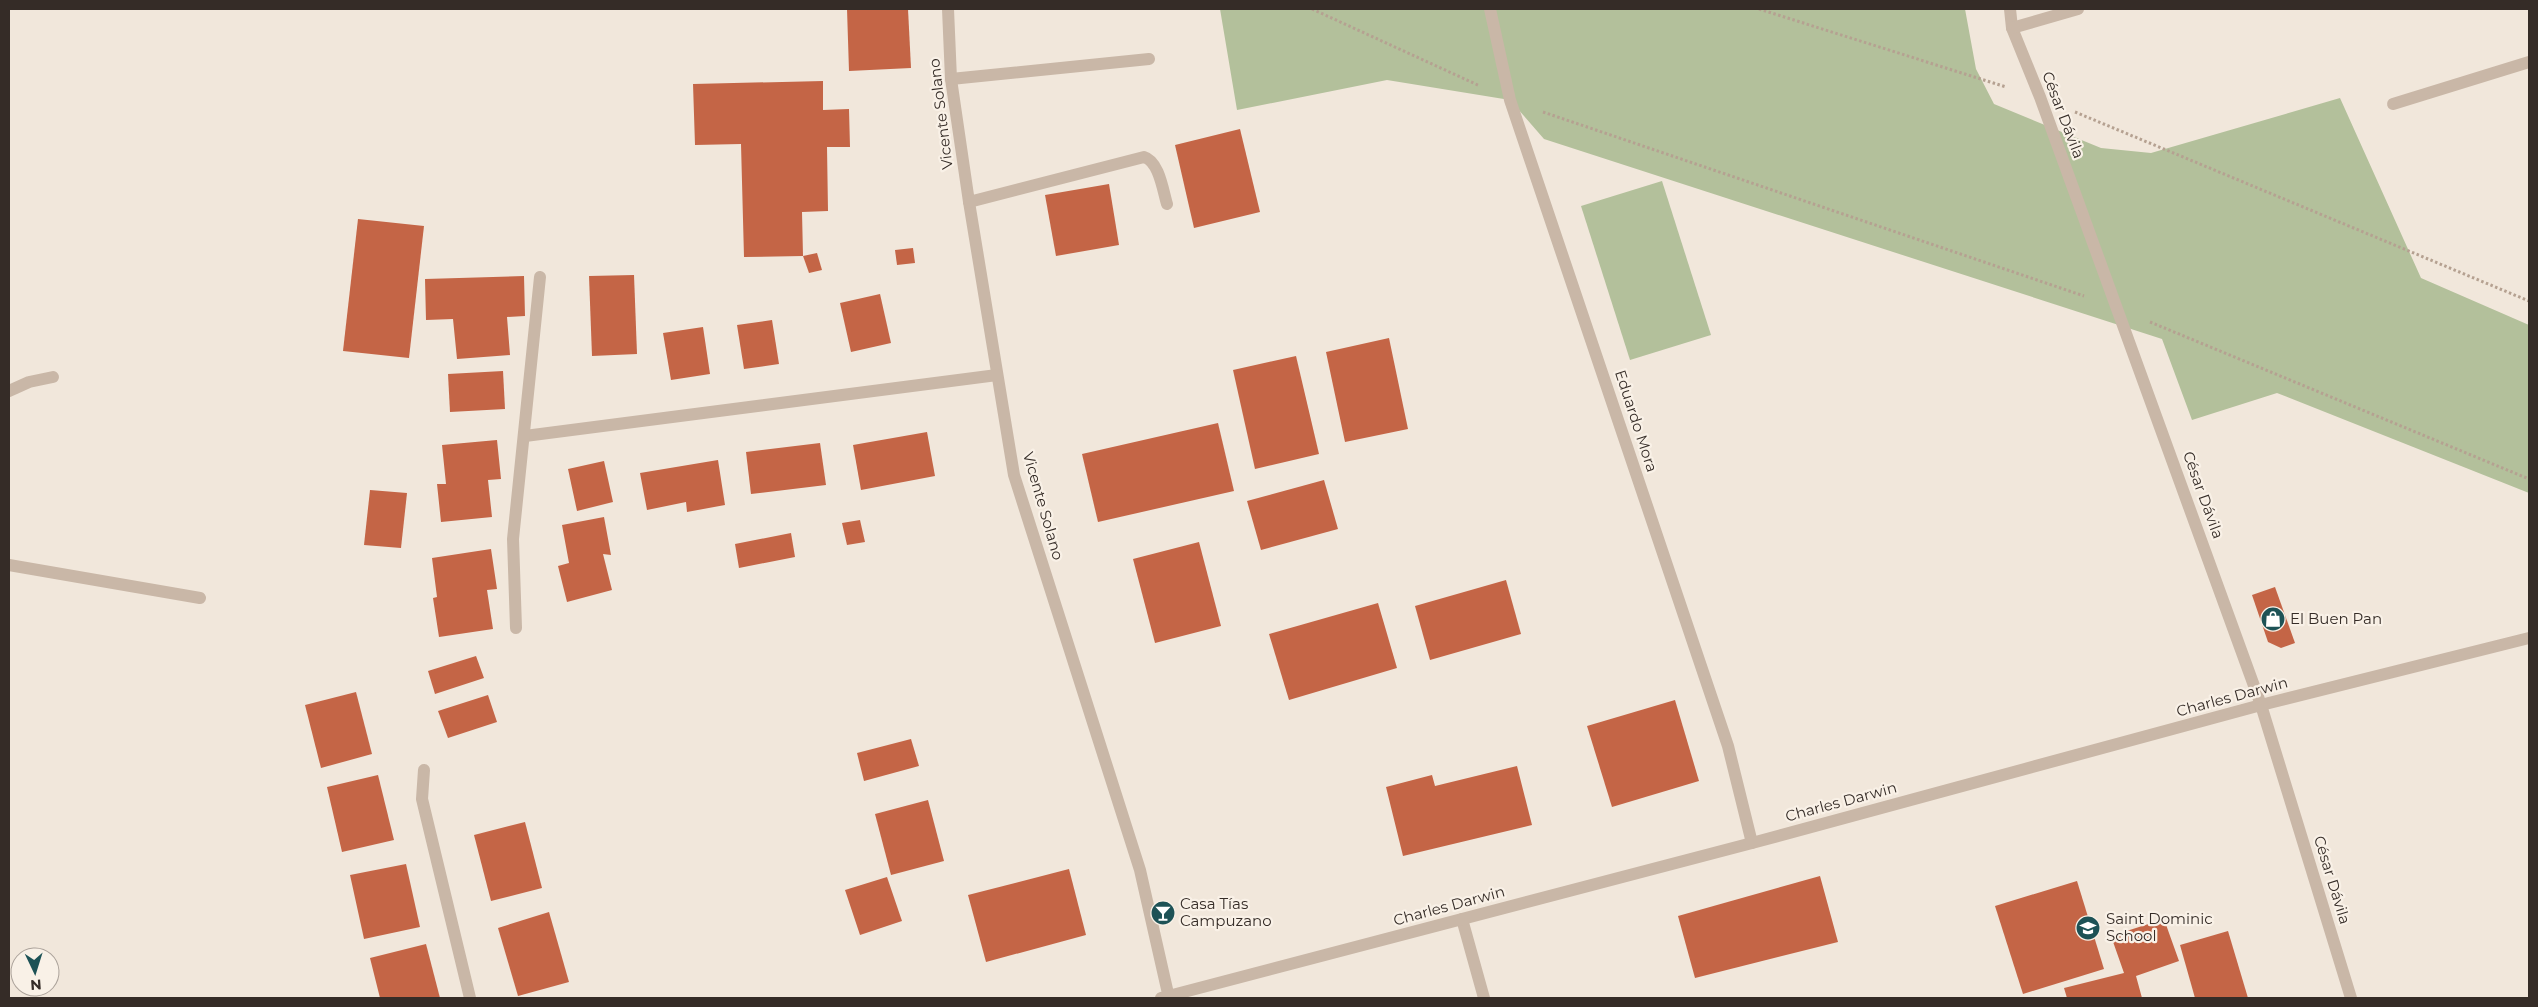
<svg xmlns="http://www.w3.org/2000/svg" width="2538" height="1007" viewBox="0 0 2538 1007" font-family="Montserrat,sans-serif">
<rect width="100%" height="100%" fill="#f1e7db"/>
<g fill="#b3c09b">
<polygon points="1220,9 1965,9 1976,69 1994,104 2101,148 2151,153 2340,98 2421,278 2529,325 2529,493 2277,393 2192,420 2162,339 1544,139 1510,100 1387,80 1237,110"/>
<polygon points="1662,181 1711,335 1630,360 1581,206"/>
</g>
<g fill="#c46546">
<polygon points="847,9 908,9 911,68 849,71"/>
<polygon points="823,81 823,110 849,109 850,147 827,147 828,211 802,212 803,256 744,257 741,144 695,145 693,84"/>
<polygon points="1240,129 1260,212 1194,228 1175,145"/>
<polygon points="1109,184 1119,245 1056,256 1045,195"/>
<polygon points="358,219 424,226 409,358 343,351"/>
<polygon points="913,248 915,263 897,265 895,250"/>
<polygon points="817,253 822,270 809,273 803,256"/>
<polygon points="634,275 637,354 592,356 589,276"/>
<polygon points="524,276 525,316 507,317 510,355 457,359 453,319 426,320 425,279"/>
<polygon points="880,294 891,343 851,352 840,303"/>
<polygon points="772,320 779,364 744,369 737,325"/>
<polygon points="703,327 710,374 671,380 663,333"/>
<polygon points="1389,338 1408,429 1345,442 1326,352"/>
<polygon points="1296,356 1319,454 1255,469 1233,370"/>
<polygon points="503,371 505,409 450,412 448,374"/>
<polygon points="1218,423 1234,491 1098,522 1082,454"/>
<polygon points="927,432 935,476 861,490 853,445"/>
<polygon points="497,440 501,479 488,480 492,517 441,522 437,484 446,484 442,445"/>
<polygon points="820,443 826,485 751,494 746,452"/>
<polygon points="718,460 725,505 687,512 686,502 647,510 640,473"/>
<polygon points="604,461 613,502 577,511 568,469"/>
<polygon points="1324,480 1338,529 1261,550 1247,501"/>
<polygon points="370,490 407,493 401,548 364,545"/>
<polygon points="604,517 611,555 603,554 612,590 567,602 558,566 569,563 562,525"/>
<polygon points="860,520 865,542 847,545 842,523"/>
<polygon points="791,533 795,557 739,568 735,544"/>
<polygon points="1199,542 1221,626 1155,643 1133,559"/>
<polygon points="491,549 497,589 487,590 493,629 439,637 433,598 437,597 432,558"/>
<polygon points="1506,580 1521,634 1430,660 1415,606"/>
<polygon points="2275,587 2295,643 2281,648 2268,642 2252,595"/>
<polygon points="1378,603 1397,668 1289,700 1269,634"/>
<polygon points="476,656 484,678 435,694 428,671"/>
<polygon points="356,692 372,754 321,768 305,705"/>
<polygon points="488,695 497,722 448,738 438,711"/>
<polygon points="1675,700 1699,781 1612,807 1587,726"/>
<polygon points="911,739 919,766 864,781 857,753"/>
<polygon points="1517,766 1532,825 1403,856 1386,787 1432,775 1435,786"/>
<polygon points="378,775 394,840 342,852 327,787"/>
<polygon points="928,800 944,861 891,875 875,814"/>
<polygon points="525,822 542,888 491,901 474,835"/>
<polygon points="406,864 420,927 364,939 350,875"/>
<polygon points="1069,869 1086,935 986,962 968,895"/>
<polygon points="1820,876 1838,942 1695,978 1678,916"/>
<polygon points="887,877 902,921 860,935 845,890"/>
<polygon points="2077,881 2104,969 2023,994 1995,906"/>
<polygon points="549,912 569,982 518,996 498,928"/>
<polygon points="2164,919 2179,961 2136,976 2142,998 2067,998 2064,988 2124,973 2111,936"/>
<polygon points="2228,931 2248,998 2195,998 2180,945"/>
<polygon points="426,944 440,998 380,998 370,958"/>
</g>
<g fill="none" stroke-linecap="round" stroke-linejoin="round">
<g stroke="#b5a191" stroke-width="3" stroke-dasharray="2.5 2.5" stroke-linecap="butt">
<polyline points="1312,9 1480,86"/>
<polyline points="1759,9 2006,87"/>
<polyline points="1543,112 2084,296"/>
<polyline points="2075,112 2529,301"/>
<polyline points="2150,322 2529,479"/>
</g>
<g stroke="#c9b7a7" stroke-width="12">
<polyline points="948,9 951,79 969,202 1014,475 1140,870 1169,998"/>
<polyline points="1490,9 1510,100 1728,746 1752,843"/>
<polyline points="2010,9 2012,28 2040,97 2261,705 2351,998"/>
<polyline points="2012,28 2078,9"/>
<polyline points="951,79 1149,59"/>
<polyline points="2393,104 2529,62"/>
<path d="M969,202L1144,157C1159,161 1163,191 1167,204"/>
<polyline points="9,391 29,382 53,377"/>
<polyline points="525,436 997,375"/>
<polyline points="9,565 200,598"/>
<polyline points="516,628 513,539 540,277"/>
<polyline points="424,770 422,799 470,998"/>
<polyline points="1462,919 1484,998"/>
<polyline points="1161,998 1752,843 2261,705 2529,638"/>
</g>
</g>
<defs>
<symbol id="shop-disc" viewBox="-11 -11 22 22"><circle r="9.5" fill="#1d5256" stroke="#f9f1e7"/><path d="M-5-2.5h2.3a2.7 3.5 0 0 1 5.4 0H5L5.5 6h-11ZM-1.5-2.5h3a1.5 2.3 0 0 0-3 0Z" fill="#fff"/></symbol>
<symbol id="bar-disc" viewBox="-11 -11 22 22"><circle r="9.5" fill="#1d5256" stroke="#f9f1e7"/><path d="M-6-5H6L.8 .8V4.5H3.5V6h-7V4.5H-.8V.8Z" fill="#fff"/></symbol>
<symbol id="school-disc" viewBox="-11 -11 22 22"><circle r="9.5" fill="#1d5256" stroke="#f9f1e7"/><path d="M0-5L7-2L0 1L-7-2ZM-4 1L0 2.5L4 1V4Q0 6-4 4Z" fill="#fff"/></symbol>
</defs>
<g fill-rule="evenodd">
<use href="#shop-disc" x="2259" y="605" width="28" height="28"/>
<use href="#bar-disc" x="1149" y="899" width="28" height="28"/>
<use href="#school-disc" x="2074" y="914" width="28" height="28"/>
</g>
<g text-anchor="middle" stroke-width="4.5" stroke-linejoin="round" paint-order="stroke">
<g font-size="15" fill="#352c27" stroke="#f9f1e7">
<text transform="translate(941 114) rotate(-97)" y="5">Vicente Solano</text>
<text transform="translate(2063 115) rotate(69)" y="5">César Dávila</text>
<text transform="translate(1636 421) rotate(72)" y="5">Eduardo Mora</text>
<text transform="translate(2203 495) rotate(70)" y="5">César Dávila</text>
<text transform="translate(1043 506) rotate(74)" y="5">Vicente Solano</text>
<text transform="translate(2232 697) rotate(-15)" y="5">Charles Darwin</text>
<text transform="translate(1841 802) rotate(-15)" y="5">Charles Darwin</text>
<text transform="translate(2332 880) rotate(73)" y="5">César Dávila</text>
<text transform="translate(1449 906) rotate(-15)" y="5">Charles Darwin</text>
</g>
<g font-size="15" fill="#352c27" stroke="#f9f1e7" text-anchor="start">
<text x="2290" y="624">El Buen Pan</text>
<text x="1180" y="909">Casa Tías<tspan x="1180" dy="17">Campuzano</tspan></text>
<text x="2106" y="924">Saint Dominic<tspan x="2106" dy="17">School</tspan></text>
</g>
</g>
<rect width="2538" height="1007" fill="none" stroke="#352c27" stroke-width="20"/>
<g transform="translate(35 972) rotate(176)"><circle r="24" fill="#f9f1e7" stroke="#aba29a"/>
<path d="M0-4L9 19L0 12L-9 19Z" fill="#1d5256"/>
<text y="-8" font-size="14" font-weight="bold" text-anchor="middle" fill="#352c27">N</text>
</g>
</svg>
